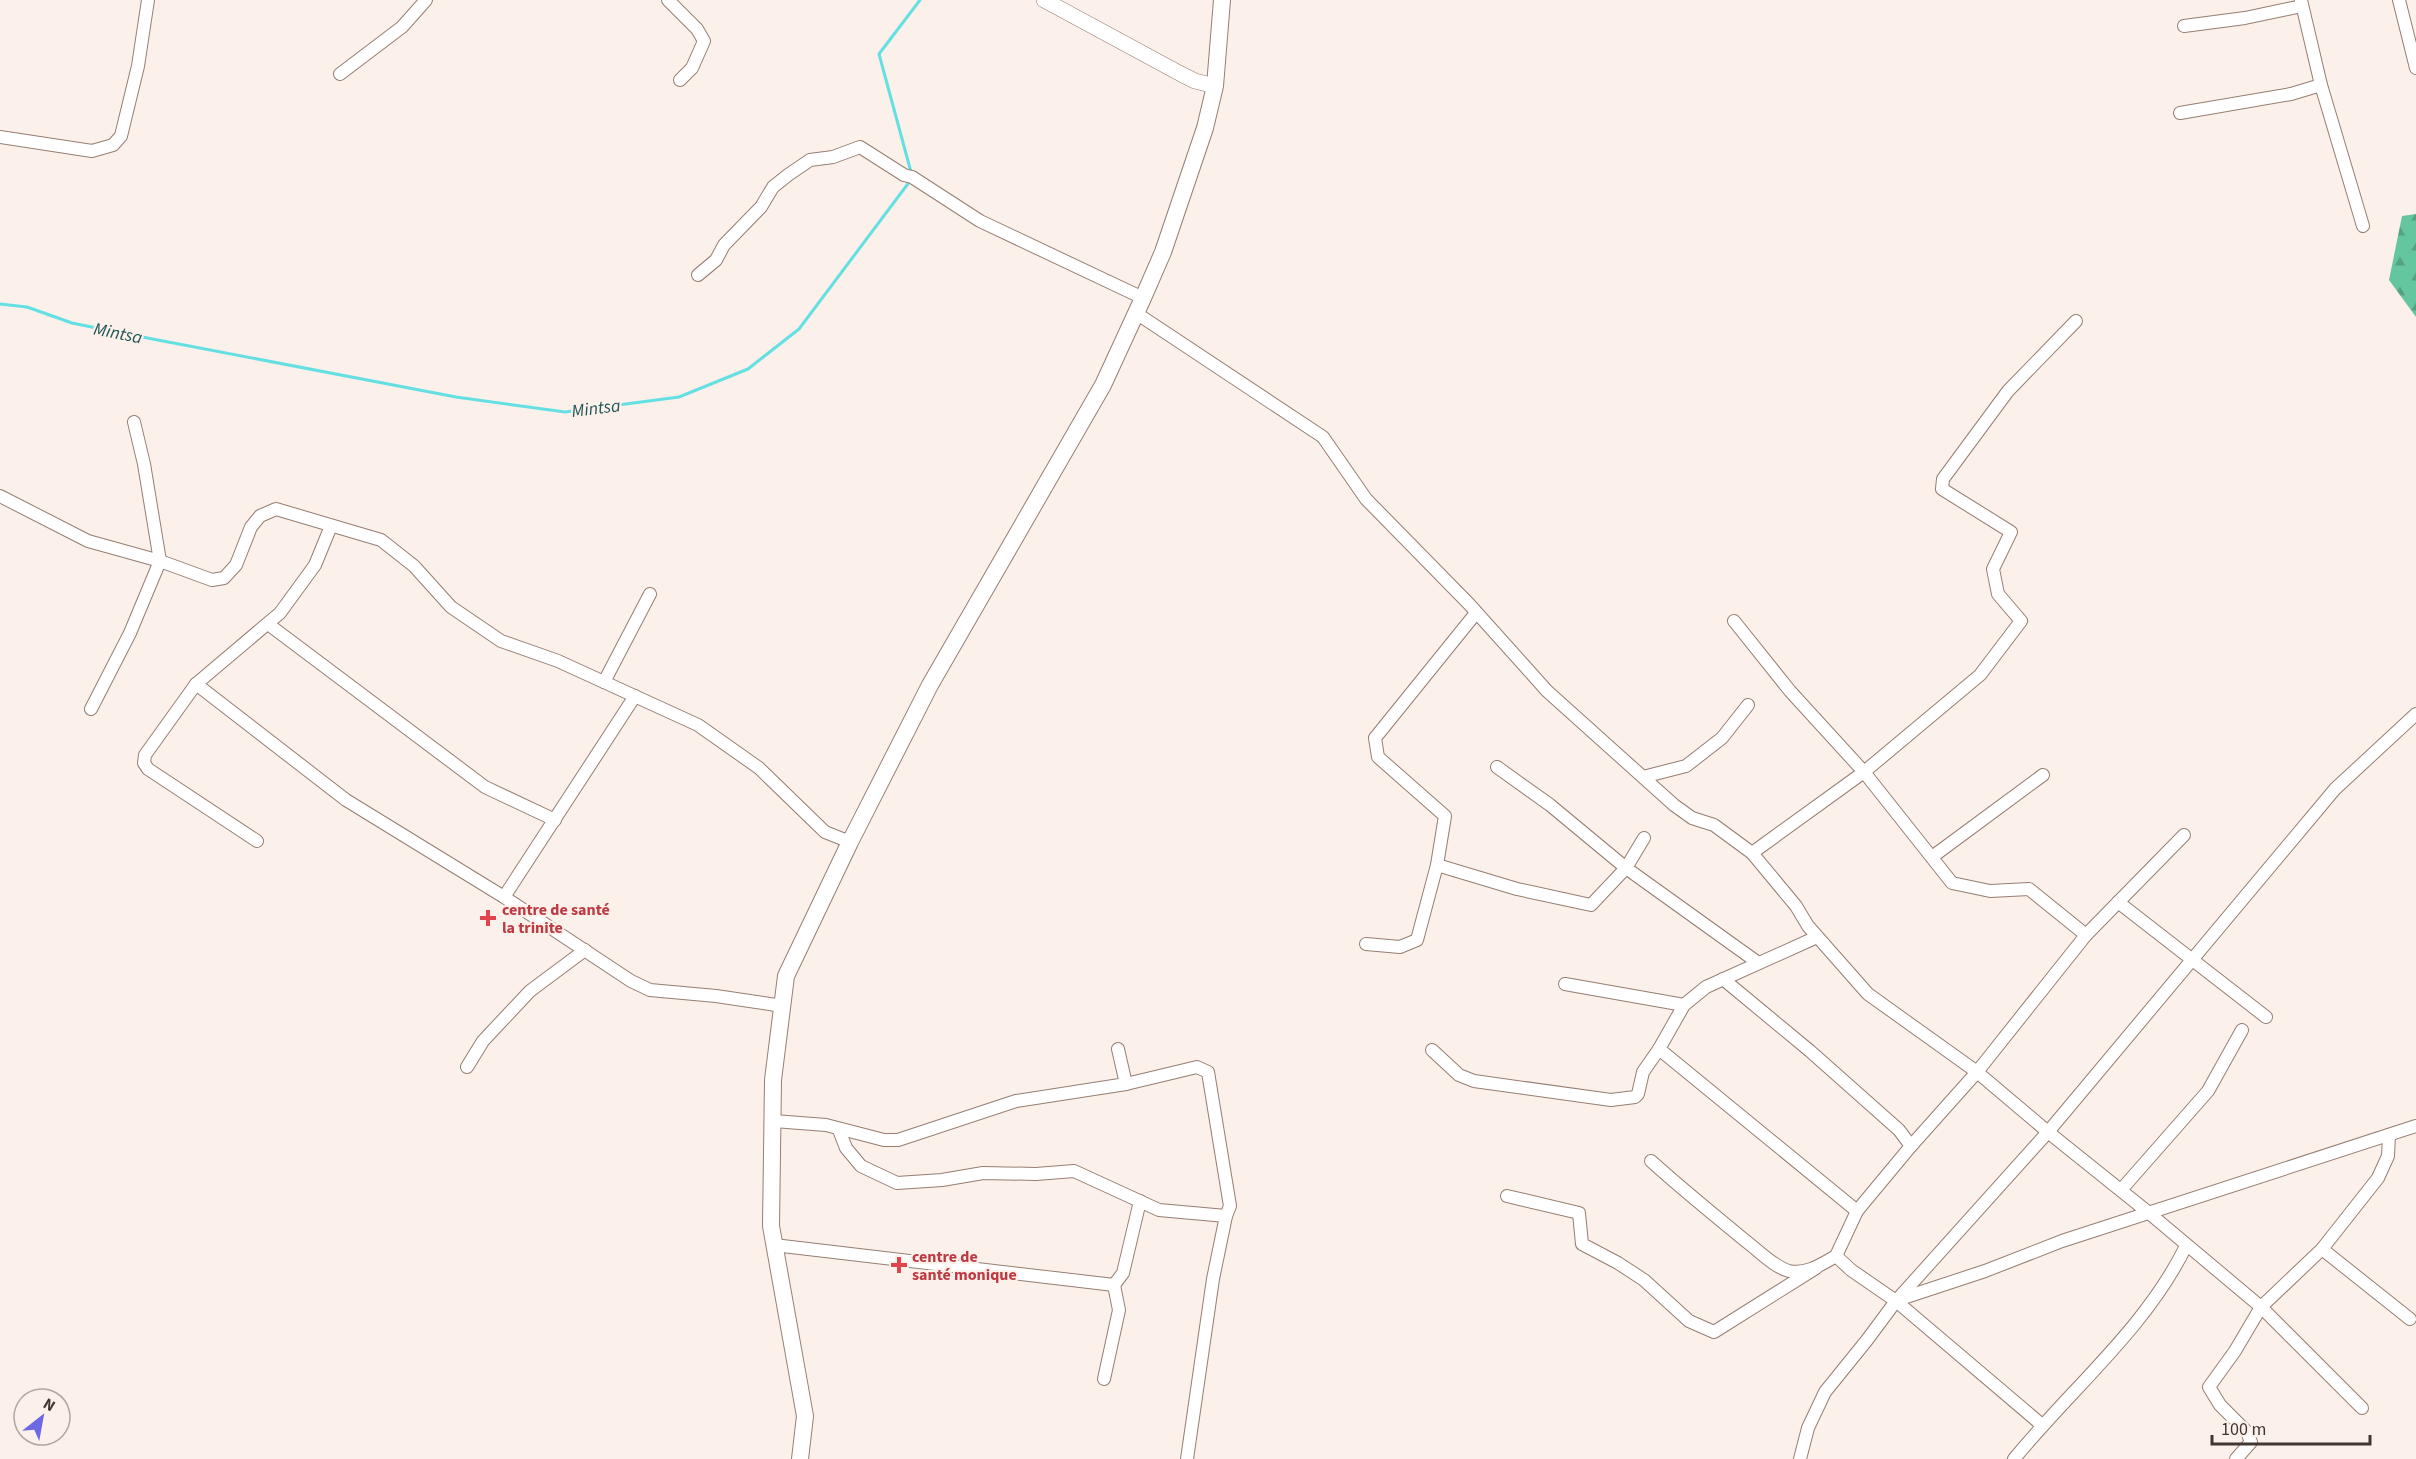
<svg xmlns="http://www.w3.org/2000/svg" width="2416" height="1459" viewBox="0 0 2416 1459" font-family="'Source Sans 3',sans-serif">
<defs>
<pattern id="forest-firs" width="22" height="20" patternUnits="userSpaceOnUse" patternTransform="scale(1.5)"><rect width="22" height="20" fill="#64c69e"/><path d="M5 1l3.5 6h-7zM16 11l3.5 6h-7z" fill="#54a281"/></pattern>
</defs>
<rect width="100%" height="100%" fill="#fbf0ea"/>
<polygon fill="url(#forest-firs)" points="2416,214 2416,317 2389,280 2402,216"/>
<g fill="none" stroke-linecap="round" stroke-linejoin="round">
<g stroke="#64e0e3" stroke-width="3">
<polyline points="911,172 879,54 920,0"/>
<polyline points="0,304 27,307 72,323 116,332 456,397 565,412 679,397 748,369 799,329 910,181"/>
</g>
<defs>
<g id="minor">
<polyline points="668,0 697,29 704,41 692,68 680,80"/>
<polyline points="2301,0 2321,85 2363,226"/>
<polyline points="2399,0 2416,68"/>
<polyline points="2184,26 2245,18 2302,6"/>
<polyline points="340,74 402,27 426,0"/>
<polyline points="2180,113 2291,94 2321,85"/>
<polyline points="0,137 92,151 113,145 121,136 138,66 148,0"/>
<polyline points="698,275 716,260 724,245 761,207 773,187 788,175 810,160 833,157 860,147 904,175 912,177 980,221 1143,298"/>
<polyline points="1136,313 1323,437 1366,499 1469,604 1547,691 1674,805 1692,818 1714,825 1752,853 1796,906 1808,926 1868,994 1977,1072 2048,1132 2149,1213 2261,1307 2362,1408"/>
<polyline points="0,496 88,541 160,561 212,580 224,578 236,565 251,527 260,516 276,509 381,540 414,566 451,607 501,641 558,661 698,725 759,768 825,832 850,842"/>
<polyline points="1734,621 1790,691 1864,772 1952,883 1990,891 2029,889 2086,935"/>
<polyline points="268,624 485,787 555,820"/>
<polyline points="604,682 650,594"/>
<polyline points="196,684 346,800 504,897 631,981 650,990 716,996 783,1006"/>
<polyline points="91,709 130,633 160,561 144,464 134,422"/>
<polyline points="1497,767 1550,805 1626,868 1757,962"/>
<polyline points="1643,777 1686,766 1722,738 1748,705"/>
<polyline points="257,841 148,769 144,763 145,755 196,684 280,613 315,565 331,526"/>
<polyline points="1752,853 1864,772 1980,675 2021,621 1998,594 1993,569 2011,532 1942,489 1943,479 2008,391 2076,321"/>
<polyline points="1932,857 2043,775"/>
<polyline points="1437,865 1517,889 1591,905 1626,868 1644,838"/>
<polyline points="504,897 635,696"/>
<polyline points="2118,902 2266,1017"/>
<polyline points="1817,937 1706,987 1684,1005 1659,1049 1857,1211"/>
<polyline points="1366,944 1400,947 1417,940 1437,865 1445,816 1378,757 1375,738 1476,613"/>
<polyline points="1723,979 1810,1051 1899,1130 1911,1146"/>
<polyline points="1565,984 1684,1005"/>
<polyline points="1432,1050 1459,1075 1474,1081 1611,1100 1635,1097 1638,1094 1643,1072 1659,1049"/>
<polyline points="467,1067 483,1041 530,991 585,950"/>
<polyline points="1126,1084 1197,1067 1208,1072 1230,1206 1226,1216 1213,1279 1187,1459"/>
<polyline points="774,1121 826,1125 884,1140 898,1140 1016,1101 1126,1084 1118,1049"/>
<polyline points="839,1130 846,1148 861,1166 897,1183 942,1180 983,1173 1036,1174 1074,1171 1159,1210 1226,1216"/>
<path d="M1651,1161C1682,1189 1714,1215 1747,1242C1759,1251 1774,1267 1789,1271C1806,1275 1822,1264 1836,1256"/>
<polyline points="2121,1190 2208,1091 2242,1030"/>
<polyline points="1507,1196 1579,1213 1582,1244 1618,1263 1644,1280 1689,1321 1714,1332 1816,1268"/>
<polyline points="774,1245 1114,1285 1123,1273 1140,1201"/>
<polyline points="2322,1249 2410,1319"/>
<polyline points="1897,1300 1985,1271 2062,1241 2416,1126"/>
<polyline points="1104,1379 1119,1310 1114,1285"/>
<polyline points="2042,1425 1896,1301 1851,1270 1836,1256 1857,1211 1911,1146 1977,1072 2086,935 2184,835"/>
<polyline points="1800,1459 1808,1428 1825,1392 1867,1340 1896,1301 2048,1132 2335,789 2416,714"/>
<path d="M2014,1459C2071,1389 2146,1328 2186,1246"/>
<polyline points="2236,1459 2251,1442 2247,1432 2220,1405 2209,1387 2235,1351 2261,1307 2322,1249 2378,1178 2388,1156 2389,1135"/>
</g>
<polyline id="tertiary" points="1044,0 1181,74 1195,81 1215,86"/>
<polyline id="secondary" points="800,1459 805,1416 771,1226 773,1080 786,976 850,842 930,685 1103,385 1143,298 1163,252 1205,128 1215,86 1222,0"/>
</defs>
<use href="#minor" stroke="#967e71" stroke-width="14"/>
<use href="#tertiary" stroke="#967e71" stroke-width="16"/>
<use href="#secondary" stroke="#967e71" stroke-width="18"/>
<use href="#minor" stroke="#fff" stroke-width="12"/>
<use href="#tertiary" stroke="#fff" stroke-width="15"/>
<use href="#secondary" stroke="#fff" stroke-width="16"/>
</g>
<g fill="#e0444e" stroke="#fbf0ea" stroke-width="2">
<path d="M485 909h6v6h6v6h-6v6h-6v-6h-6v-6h6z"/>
<path d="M896 1256h6v6h6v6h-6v6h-6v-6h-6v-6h6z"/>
</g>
<g text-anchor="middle" stroke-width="4.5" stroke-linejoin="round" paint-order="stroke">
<g font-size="16" font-weight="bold" fill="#be3a42" stroke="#fbf0ea" text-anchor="start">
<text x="502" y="915">centre de santé<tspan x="502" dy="18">la trinite</tspan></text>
<text x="912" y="1262">centre de<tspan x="912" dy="18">santé monique</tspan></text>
</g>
<g font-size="18" font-style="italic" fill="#1f5556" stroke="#fbf0ea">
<text transform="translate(118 333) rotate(11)" y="6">Mintsa</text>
<text transform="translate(596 408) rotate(-7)" y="6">Mintsa</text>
</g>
</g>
<g transform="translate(42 1417) rotate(31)"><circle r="28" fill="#fbf0ea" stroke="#b1a6a0" stroke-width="1.5"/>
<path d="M0-4.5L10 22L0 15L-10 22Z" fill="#6c69e2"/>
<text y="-9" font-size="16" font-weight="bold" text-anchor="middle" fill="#413631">N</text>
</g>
<path d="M2212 1435v9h158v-9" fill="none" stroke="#413631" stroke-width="3"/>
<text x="2221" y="1435" font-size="18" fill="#413631" stroke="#fbf0ea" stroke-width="4.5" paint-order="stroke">100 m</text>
</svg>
